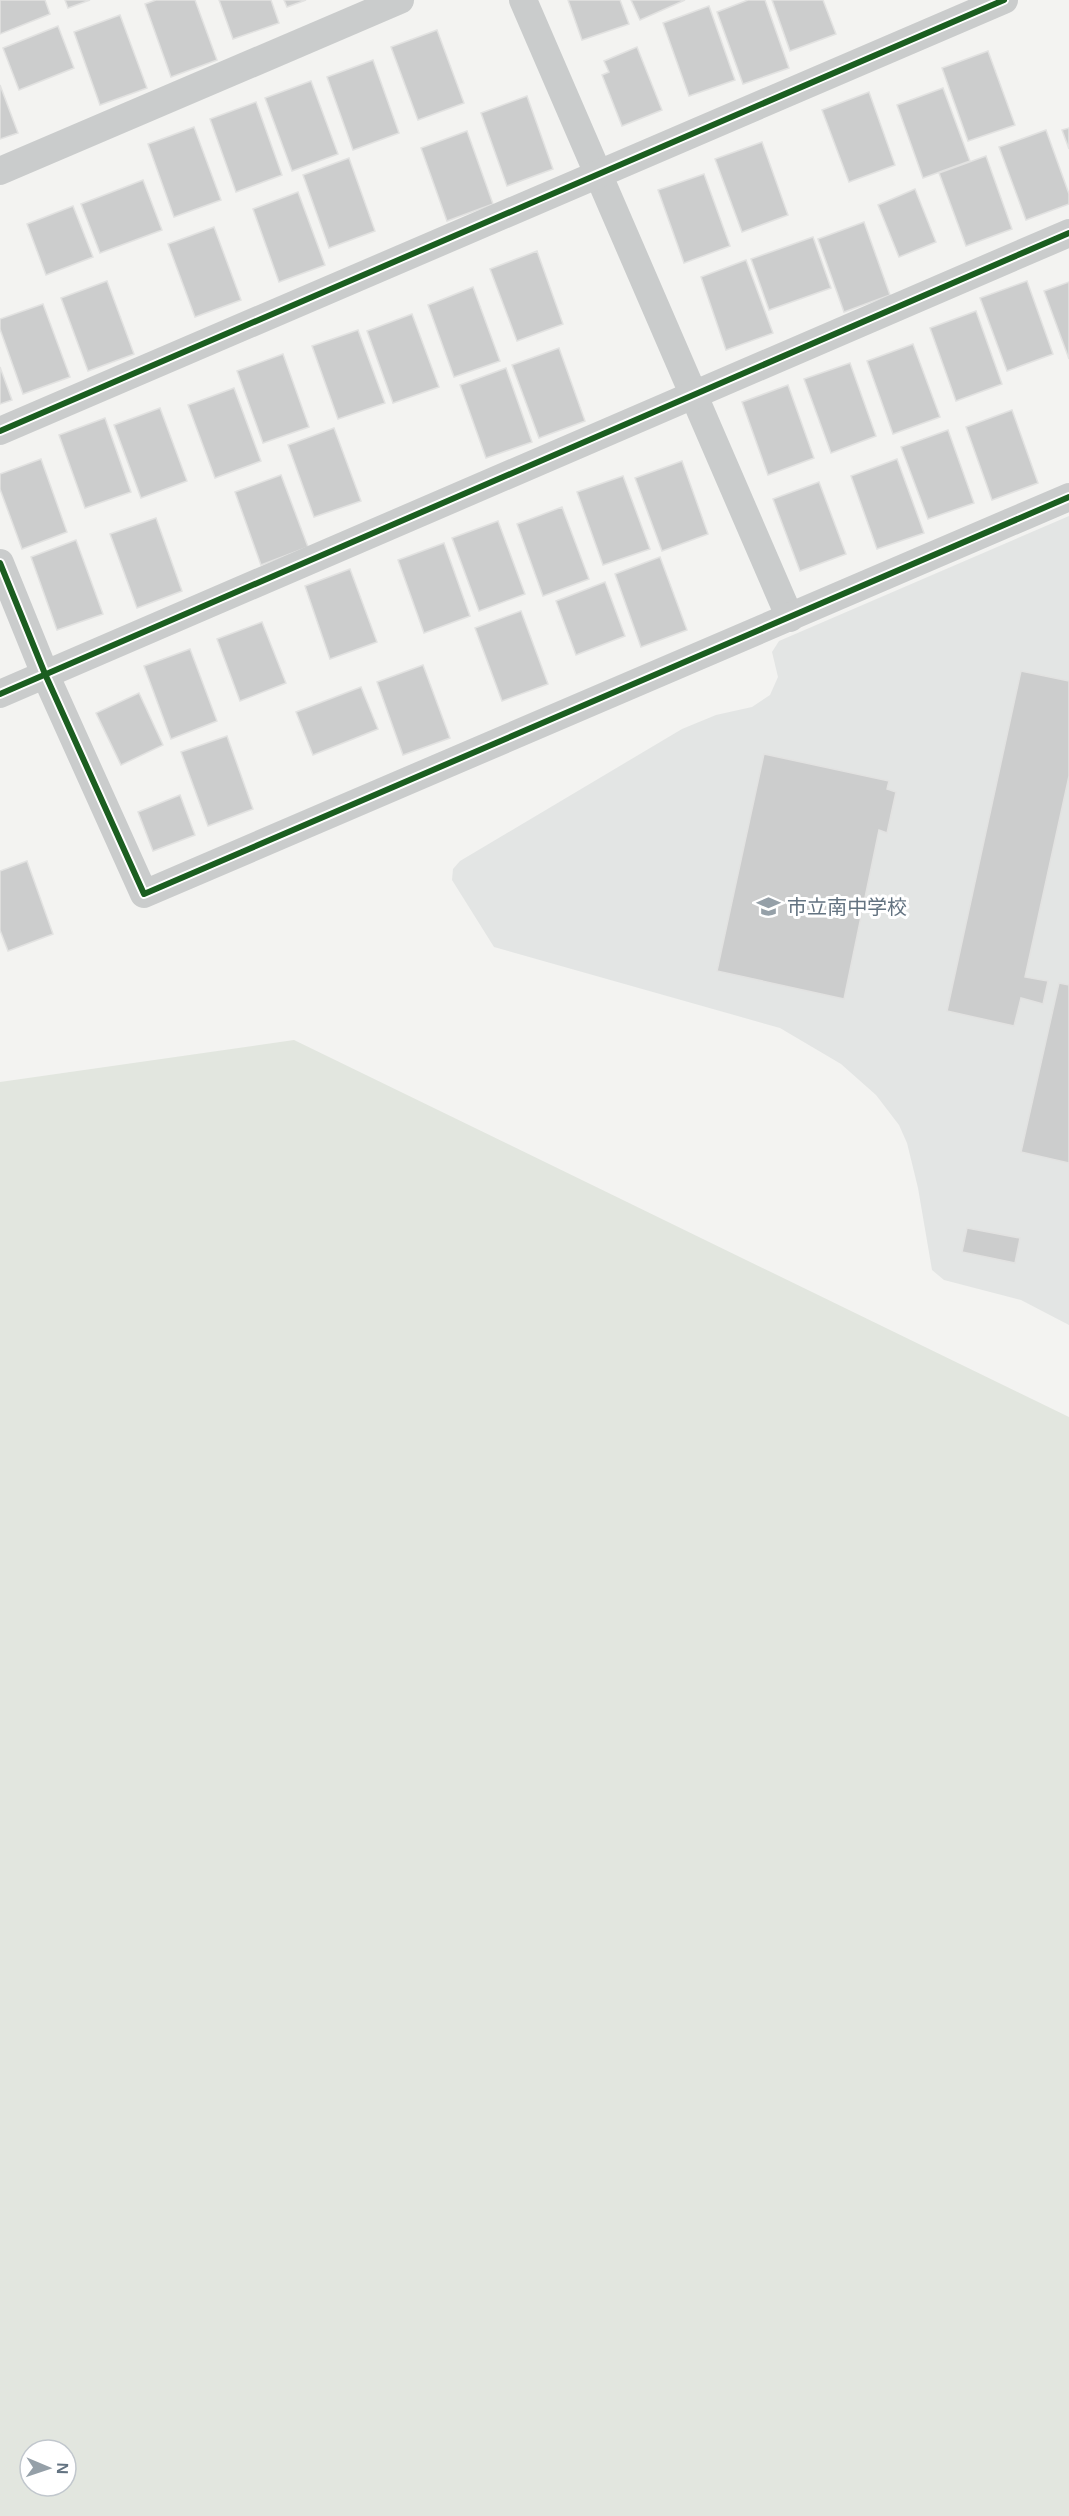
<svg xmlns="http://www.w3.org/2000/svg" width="1069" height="2516" viewBox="0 0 1069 2516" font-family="Arial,'Noto Sans JP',sans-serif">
<rect width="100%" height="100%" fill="#f3f3f1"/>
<polygon fill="#e3e5e4" points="1069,516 1069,1325 1021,1300 944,1280 932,1270 918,1188 907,1143 899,1125 876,1095 841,1064 780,1028 494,947 452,880 453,869 460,861 682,729 716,715 752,707 770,695 778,677 772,652 779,641"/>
<path fill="#e2e6df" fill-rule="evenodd" d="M294,1040L1069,1417V2516H0V1082ZM30,2450H66V2486H30Z"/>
<g fill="#cccdcd" stroke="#e2e2e1" stroke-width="1.5">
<polygon points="0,0 45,0 50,14 0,34"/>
<polygon points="65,0 90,0 68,8"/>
<polygon points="156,0 195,0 217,60 171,77 145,4"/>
<polygon points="219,0 271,0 279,23 233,39"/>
<polygon points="284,0 306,0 287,7"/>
<polygon points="568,0 620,0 629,24 582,40"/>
<polygon points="631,0 685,0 640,20"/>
<polygon points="748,0 765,0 789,68 743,84 717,12"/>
<polygon points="772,0 823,0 836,34 790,51"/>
<polygon points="709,6 735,80 689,96 663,23"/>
<polygon points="120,15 147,88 100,105 74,32"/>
<polygon points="58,26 74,68 19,90 3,48"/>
<polygon points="437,30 464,103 418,120 391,47"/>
<polygon points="637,47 662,110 622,126 602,75 609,72 604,61"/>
<polygon points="988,51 1015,125 968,141 942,68"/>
<polygon points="373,60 399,133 353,150 327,77"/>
<polygon points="311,81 338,154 292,171 265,98"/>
<polygon points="0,85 18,133 0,139"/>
<polygon points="943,88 970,161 923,178 897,105"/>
<polygon points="869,92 895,165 849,182 822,110"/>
<polygon points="527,96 553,169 507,186 481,113"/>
<polygon points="256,102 282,175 236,192 210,119"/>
<polygon points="194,127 221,200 174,217 148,144"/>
<polygon points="1069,128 1069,149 1062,130"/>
<polygon points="1046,130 1069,194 1069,204 1026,220 999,147"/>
<polygon points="467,131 493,204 447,221 421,148"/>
<polygon points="762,142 788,215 742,232 715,159"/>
<polygon points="986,156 1012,229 966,246 939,173"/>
<polygon points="349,158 375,231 329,248 303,175"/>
<polygon points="704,174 730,246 684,263 658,190"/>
<polygon points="143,180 162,230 100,253 81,204"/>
<polygon points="915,189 936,242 899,257 878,205"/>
<polygon points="298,192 325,265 279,282 253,209"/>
<polygon points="73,206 93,257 46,275 27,224"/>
<polygon points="864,222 890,295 844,312 818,239"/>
<polygon points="214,227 241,300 195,317 168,244"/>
<polygon points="813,237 831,288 769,310 751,259"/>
<polygon points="537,251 563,324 517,341 490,269"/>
<polygon points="746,260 773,333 726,350 701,277"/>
<polygon points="107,281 134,354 88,371 61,298"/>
<polygon points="1027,281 1053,354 1007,371 980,298"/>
<polygon points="1069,282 1069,359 1044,291"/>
<polygon points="473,287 500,361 454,377 428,305"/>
<polygon points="43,304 70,377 23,394 0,329 0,319"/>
<polygon points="976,311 1002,384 956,401 930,328"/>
<polygon points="412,314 439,387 393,403 367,331"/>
<polygon points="358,330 385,403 338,419 312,346"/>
<polygon points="913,344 940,417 893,434 867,361"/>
<polygon points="559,348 585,421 539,438 512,365"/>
<polygon points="283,354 309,427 263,443 237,371"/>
<polygon points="850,363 876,436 831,453 804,379"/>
<polygon points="0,367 12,400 0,404"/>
<polygon points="506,368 532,442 486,458 460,385"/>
<polygon points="788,385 814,458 768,475 742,402"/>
<polygon points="234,388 261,461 215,478 188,405"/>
<polygon points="160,408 187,481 141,498 114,425"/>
<polygon points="1012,410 1038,483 992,500 966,427"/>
<polygon points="105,418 131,492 85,508 59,435"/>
<polygon points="334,428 361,501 314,517 288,445"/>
<polygon points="948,430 974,503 928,519 901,447"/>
<polygon points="41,459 67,532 22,549 0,489 0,474"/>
<polygon points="897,459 924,533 877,549 851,476"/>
<polygon points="682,461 708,534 662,551 635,478"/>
<polygon points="281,475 308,547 261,565 235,492"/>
<polygon points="623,476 650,549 603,565 577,492"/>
<polygon points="819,482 846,554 800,571 773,499"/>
<polygon points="562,507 589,579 543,596 517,524"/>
<polygon points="156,518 182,591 137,608 110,534"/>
<polygon points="498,521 525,594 479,611 452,538"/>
<polygon points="76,540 103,614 57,630 31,557"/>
<polygon points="444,543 470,616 424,633 398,560"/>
<polygon points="660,557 687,630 641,647 615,574"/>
<polygon points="350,569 377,642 330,659 305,586"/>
<polygon points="605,582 625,636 576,655 556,601"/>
<polygon points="521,611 548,684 502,701 475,628"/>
<polygon points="262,622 286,683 240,701 217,639"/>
<polygon points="190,649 217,721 171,739 144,666"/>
<polygon points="423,665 450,738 403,755 377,682"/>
<polygon points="1021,671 1069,681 1069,776 1025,977 1048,981 1043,1004 1021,998 1014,1026 947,1011"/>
<polygon points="361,687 378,729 313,755 296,712"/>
<polygon points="139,693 163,745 121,765 96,713"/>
<polygon points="227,736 253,809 208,826 181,752"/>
<polygon points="764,754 889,781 887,789 896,792 887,833 879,830 844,999 717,971"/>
<polygon points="180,795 195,835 153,851 138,812"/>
<polygon points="27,861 53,934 8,951 0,930 0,871"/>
<polygon points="1059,983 1069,985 1069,1163 1021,1152"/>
<polygon points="967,1228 1020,1238 1015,1263 962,1252"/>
</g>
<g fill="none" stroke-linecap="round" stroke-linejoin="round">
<g stroke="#cacccc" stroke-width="28">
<polyline points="523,0 790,618"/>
<polyline points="0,171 400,0"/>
<polyline points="0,431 1004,0"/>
<polyline points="0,563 45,674 144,894 1069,497"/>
<polyline points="0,694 1069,233"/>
</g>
<defs>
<g id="cycleway">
<polyline points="0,431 1004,0"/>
<polyline points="0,563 45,674 144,894 1069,497"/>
<polyline points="0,694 1069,233"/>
</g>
</defs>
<use href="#cycleway" stroke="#fff" stroke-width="10"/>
<use href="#cycleway" stroke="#1b5e20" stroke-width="6"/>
</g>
<defs>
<symbol id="school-bare" viewBox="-9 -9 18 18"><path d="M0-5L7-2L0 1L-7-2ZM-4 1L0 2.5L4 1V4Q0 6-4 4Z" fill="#95a0a8" stroke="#fff" stroke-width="2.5" paint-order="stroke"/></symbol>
</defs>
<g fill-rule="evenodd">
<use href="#school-bare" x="752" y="890" width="33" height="33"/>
</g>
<g text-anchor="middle" stroke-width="6" stroke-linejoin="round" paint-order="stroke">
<g font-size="20" fill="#637381" stroke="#fff" text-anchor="start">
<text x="787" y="914">市立南中学校</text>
</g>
</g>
<g transform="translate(48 2468) rotate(92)"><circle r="28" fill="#ffffff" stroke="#c1c7cd" stroke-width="1.5"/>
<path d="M0-4.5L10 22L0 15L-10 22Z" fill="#95a0a8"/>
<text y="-9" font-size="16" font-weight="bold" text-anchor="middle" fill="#637381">N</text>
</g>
</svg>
